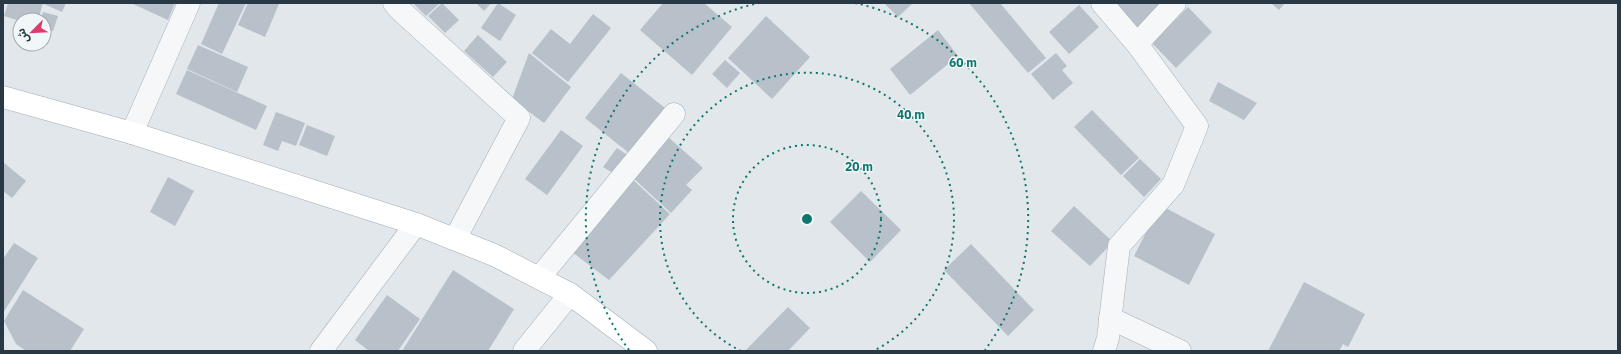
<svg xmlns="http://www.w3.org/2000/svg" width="1621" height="354" viewBox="0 0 1621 354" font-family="'IBM Plex Sans','Noto Sans Arabic',sans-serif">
<rect width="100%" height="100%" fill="#e1e7eb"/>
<g fill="#b8c1ca">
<polygon points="8,3 43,3 38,20 20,21 4,16"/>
<polygon points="45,3 66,3 62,12 44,4"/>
<polygon points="133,3 175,3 168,20 133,4"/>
<polygon points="219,3 246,3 222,54 201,44"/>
<polygon points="248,3 279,4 265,37 238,25"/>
<polygon points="413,3 440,3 426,16"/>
<polygon points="442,3 459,20 445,33 428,16"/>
<polygon points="478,3 491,3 484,11 477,4"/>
<polygon points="498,3 516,15 500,41 481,28"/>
<polygon points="663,3 704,3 732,27 692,75 640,30"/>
<polygon points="884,3 913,3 898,17"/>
<polygon points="969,3 1000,3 1046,58 1028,73"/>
<polygon points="1112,3 1163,3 1137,29"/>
<polygon points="1271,3 1285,3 1279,10"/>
<polygon points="1079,5 1099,27 1069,54 1049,32"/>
<polygon points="1188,7 1212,32 1176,68 1152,43"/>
<polygon points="43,12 58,16 53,31 44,28 44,20 41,20"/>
<polygon points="593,14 611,28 568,82 532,53 551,29 570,44"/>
<polygon points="766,16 810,57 772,99 728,58"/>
<polygon points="938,30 958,56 910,95 890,69"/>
<polygon points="478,35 507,62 493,77 464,51"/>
<polygon points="198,45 248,67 237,92 187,69"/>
<polygon points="529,53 571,87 544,123 512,99"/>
<polygon points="1056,53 1067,66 1062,70 1073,83 1053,100 1031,74"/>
<polygon points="725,60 740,73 727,88 712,74"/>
<polygon points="187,70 267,106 256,130 176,94"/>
<polygon points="621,73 665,108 629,153 585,118"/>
<polygon points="1218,82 1257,103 1244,120 1209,101"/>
<polygon points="1092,110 1139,158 1121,175 1074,127"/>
<polygon points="276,112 305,123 296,146 282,141 278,151 263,145"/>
<polygon points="307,125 335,136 327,156 299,145"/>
<polygon points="561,130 583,146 547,195 525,179"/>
<polygon points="667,136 703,168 686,185 692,190 671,213 631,176"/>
<polygon points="617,148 629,156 616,175 603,167"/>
<polygon points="1140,159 1161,179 1144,197 1123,176"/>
<polygon points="3,162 26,181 12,198 3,191"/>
<polygon points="168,177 194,191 175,226 150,212"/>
<polygon points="631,178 670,214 609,280 572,252"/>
<polygon points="861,191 901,230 870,262 830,222"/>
<polygon points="1160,205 1215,234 1189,285 1134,256"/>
<polygon points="1074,206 1113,242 1090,266 1051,231"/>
<polygon points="14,243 38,258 3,313 3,259"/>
<polygon points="971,244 1034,310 1008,336 944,270"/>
<polygon points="453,270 514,309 488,351 402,351"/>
<polygon points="1304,282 1365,314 1348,347 1343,344 1339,351 1268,351"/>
<polygon points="23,290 84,329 70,351 26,351 16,344 4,321"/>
<polygon points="387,295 420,319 398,351 369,351 355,340"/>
<polygon points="788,307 810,328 788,351 745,351"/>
</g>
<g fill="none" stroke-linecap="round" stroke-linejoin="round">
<defs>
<g id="minor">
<polyline points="394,3 399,9 519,118 455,239"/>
<polyline points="1102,3 1137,44 1197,126 1173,185 1119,246 1108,338 1104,351"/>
<polyline points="1137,44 1175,3"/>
<polyline points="132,133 189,3"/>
<polyline points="539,278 674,114"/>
<polyline points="1110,318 1180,351"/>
<polyline points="321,351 416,224"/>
<polyline points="524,351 570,294"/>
</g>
<polyline id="major" points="3,97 132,133 416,224 494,255 570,294 646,351"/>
</defs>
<use href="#minor" stroke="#a6afb6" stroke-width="23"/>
<use href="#major" stroke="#9faeb8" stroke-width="23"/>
<use href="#minor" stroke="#f5f7f9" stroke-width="22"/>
<use href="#major" stroke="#fff" stroke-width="22"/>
</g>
<g fill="none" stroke="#0f766e" stroke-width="2" stroke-dasharray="2 4">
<circle cx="807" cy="219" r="74"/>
<path d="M741 351A147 147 0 1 1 873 351"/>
<path d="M629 350A221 221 0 0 1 759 3M855 3A221 221 0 0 1 985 350"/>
</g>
<circle cx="807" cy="219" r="6" fill="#0f766e" stroke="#f1f6f8" stroke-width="2"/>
<g font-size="12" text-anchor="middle" font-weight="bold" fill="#0f766e" stroke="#f1f6f8" stroke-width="3" stroke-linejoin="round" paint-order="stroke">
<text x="963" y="67">60 m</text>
<text x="911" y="119">40 m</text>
<text x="859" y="171">20 m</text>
</g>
<rect width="1621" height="354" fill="none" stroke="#283845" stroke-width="8"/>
<g transform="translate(32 32) rotate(246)"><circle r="19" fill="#f1f6f8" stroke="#a1aab0"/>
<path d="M0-3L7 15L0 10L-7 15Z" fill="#dc3b6f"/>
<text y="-6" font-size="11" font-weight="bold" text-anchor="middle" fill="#283845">ش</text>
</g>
</svg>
